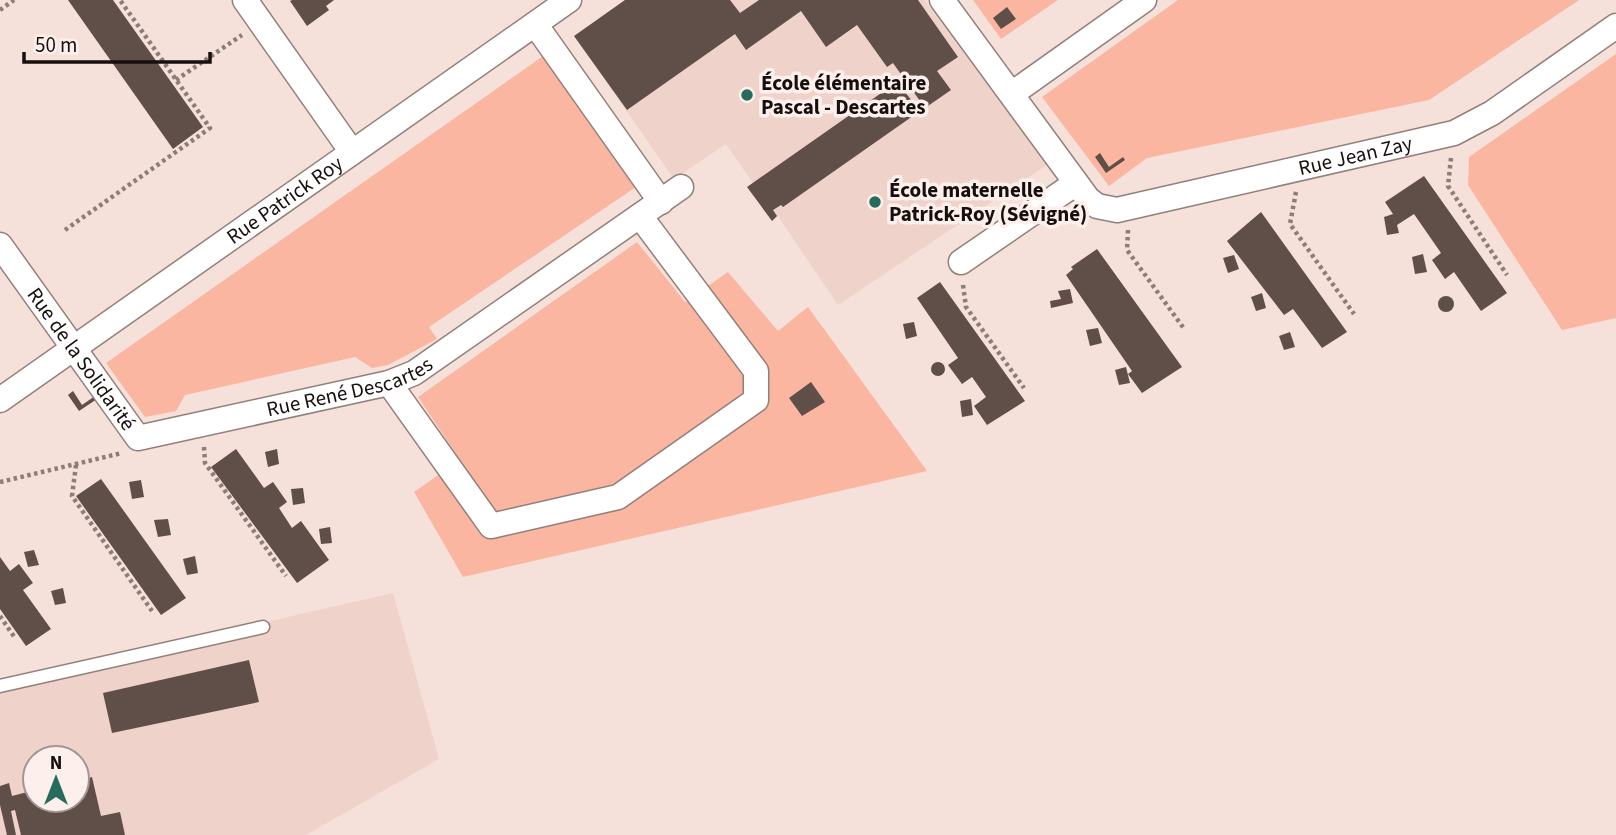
<svg xmlns="http://www.w3.org/2000/svg" width="1616" height="835" viewBox="0 0 1616 835" font-family="'Source Sans 3',sans-serif">
<rect width="100%" height="100%" fill="#f6e0da"/>
<g fill="#efd2c9" fill-rule="evenodd">
<polygon points="625,0 924,0 1047,165 838,305 778,216 772,221 753,183 726,144 674,179 574,36"/>
<path d="M393,593L439,759L306,835H0V683ZM35,758H77V800H35Z"/>
</g>
<g fill="#fbb6a1">
<polygon points="973,0 1058,0 1001,39"/>
<polygon points="1178,0 1579,0 1429,100 1147,158 1109,186 1042,97"/>
<polygon points="546,54 636,187 429,327 437,339 388,365 372,368 355,357 185,395 176,411 145,417 106,363"/>
<polygon points="1616,54 1616,318 1562,330 1468,185 1469,157"/>
<polygon points="637,242 685,302 728,272 778,331 808,307 927,471 463,577 414,492 460,460 418,397"/>
</g>
<g fill="#604e48">
<polygon points="68,0 113,0 203,127 173,149"/>
<polygon points="292,0 334,0 326,6 329,10 307,26 290,1"/>
<polygon points="625,0 730,0 740,13 759,0 918,0 958,57 937,71 951,90 925,108 893,63 887,67 857,25 826,47 801,11 746,50 735,34 627,110 574,36"/>
<polygon points="1007,7 1016,19 1001,29 993,18"/>
<polygon points="897,82 920,111 783,207 781,205 773,210 777,216 772,221 747,187"/>
<polygon points="1100,153 1109,167 1123,157 1125,160 1106,173 1095,157"/>
<polygon points="1424,176 1507,293 1481,311 1454,272 1445,279 1432,260 1441,253 1414,214 1397,225 1399,233 1387,235 1384,217 1393,214 1385,202"/>
<polygon points="1261,212 1347,332 1322,348 1293,309 1284,315 1227,241"/>
<polygon points="1097,249 1182,367 1142,393 1128,374 1132,371 1066,275 1073,269 1071,267"/>
<polygon points="1423,254 1427,272 1415,274 1412,257"/>
<polygon points="1234,255 1239,269 1228,273 1223,258"/>
<polygon points="940,282 1025,401 987,425 974,406 986,397 972,377 962,384 948,365 958,358 917,298"/>
<polygon points="1070,289 1073,303 1051,308 1050,301 1061,299 1058,291"/>
<polygon points="1262,293 1266,308 1256,311 1251,297"/>
<circle cx="1446" cy="304" r="8"/>
<polygon points="914,322 917,336 906,339 903,324"/>
<polygon points="1098,328 1102,343 1090,346 1086,330"/>
<polygon points="1290,332 1295,347 1284,350 1279,336"/>
<circle cx="938" cy="369" r="7"/>
<polygon points="1126,367 1130,383 1119,385 1115,370"/>
<polygon points="811,382 825,402 802,416 789,398"/>
<polygon points="73,391 82,405 95,396 97,399 79,411 68,395"/>
<polygon points="971,399 973,415 962,417 960,401"/>
<polygon points="236,449 264,488 273,482 287,502 279,508 292,528 301,521 329,560 297,583 211,467"/>
<polygon points="277,449 279,464 268,467 265,452"/>
<polygon points="101,479 186,598 161,615 76,496"/>
<polygon points="141,480 144,497 132,499 129,482"/>
<polygon points="303,488 305,503 293,505 291,489"/>
<polygon points="168,519 171,535 158,537 154,520"/>
<polygon points="330,527 332,543 321,544 319,529"/>
<polygon points="34,550 39,565 28,567 24,552"/>
<polygon points="195,556 198,573 187,575 183,559"/>
<polygon points="0,557 10,571 19,564 33,583 23,590 51,629 26,646 0,609"/>
<polygon points="63,588 66,603 55,605 51,591"/>
<polygon points="249,660 259,702 112,733 103,693"/>
<polygon points="92,777 101,816 120,812 125,835 21,835 15,810 11,811 16,835 7,835 0,805 0,786 9,783 12,796 35,790 35,800 77,800 77,781"/>
</g>
<g fill="none" stroke-linecap="round" stroke-linejoin="round">
<defs>
<polyline id="lane" points="0,686 263,627"/>
<g id="street">
<polyline points="245,0 352,152"/>
<path id="s1" d="M942,0L1088,199L1097,206L1117,210L1454,133L1492,113L1616,26"/>
<polyline points="535,24 661,202"/>
<polyline points="1013,93 1144,0"/>
<path id="s2" d="M0,245L138,438L389,383L414,373L681,187"/>
<polyline points="961,262 1076,183"/>
<polyline points="389,383 491,526 618,497 756,400 756,371 640,216"/>
<path id="s3" d="M0,400L569,0"/>
</g>
</defs>
<use href="#lane" stroke="#937f79" stroke-width="15"/>
<use href="#street" stroke="#937f79" stroke-width="27"/>
<g stroke="#8c7d79" stroke-width="4.5" stroke-dasharray="3.5 3.5" stroke-linecap="butt">
<polyline points="0,10 14,0"/>
<polyline points="176,80 242,35"/>
<polyline points="1451,158 1448,186 1507,275"/>
<polyline points="1296,192 1290,224 1354,314"/>
<polyline points="65,230 210,128 120,0"/>
<polyline points="1128,230 1127,250 1185,330"/>
<polyline points="963,285 966,307 1024,388"/>
<polyline points="204,447 205,463 286,576"/>
<polyline points="76,465 72,496 152,611"/>
<polyline points="0,482 122,453"/>
<polyline points="0,616 15,638"/>
</g>
<use href="#lane" stroke="#fff" stroke-width="12"/>
<use href="#street" stroke="#fff" stroke-width="24"/>
</g>
<g fill="#276b5d" stroke="#fdf0ec" stroke-width="2.5">
<circle cx="747" cy="95" r="7"/>
<circle cx="875" cy="202" r="7"/>
</g>
<g text-anchor="middle" stroke-width="7" stroke-linejoin="round" paint-order="stroke">
<g font-size="21" font-weight="bold" fill="#160f0d" stroke="#fdf0ec" text-anchor="start">
<text x="761" y="90">École élémentaire<tspan x="761" dy="24">Pascal - Descartes</tspan></text>
<text x="889" y="197">École maternelle<tspan x="889" dy="24">Patrick-Roy (Sévigné)</tspan></text>
</g>
<g font-size="21" fill="#160f0d" stroke="#fdf0ec">
<text dy="7" stroke="none"><textPath href="#s1" startOffset="523">Rue Jean Zay</textPath></text>
<text dy="7" stroke="none"><textPath href="#s3" startOffset="348">Rue Patrick Roy</textPath></text>
<text dy="7" stroke="none"><textPath href="#s2" startOffset="140">Rue de la Solidarité</textPath></text>
<text dy="7" stroke="none"><textPath href="#s2" startOffset="455">Rue René Descartes</textPath></text>
</g>
</g>
<g transform="translate(56 779)"><circle r="33" fill="#fdf0ec" stroke="#a19693" stroke-width="2"/>
<path d="M0-5L12 26L0 18L-12 26Z" fill="#276b5d"/>
<text y="-10" font-size="19" font-weight="bold" text-anchor="middle" fill="#160f0d">N</text>
</g>
<path d="M24 52v10h186v-10" fill="none" stroke="#160f0d" stroke-width="3.5"/>
<text x="35" y="52" font-size="21" fill="#160f0d" stroke="#fdf0ec" stroke-width="5" paint-order="stroke">50 m</text>
</svg>
